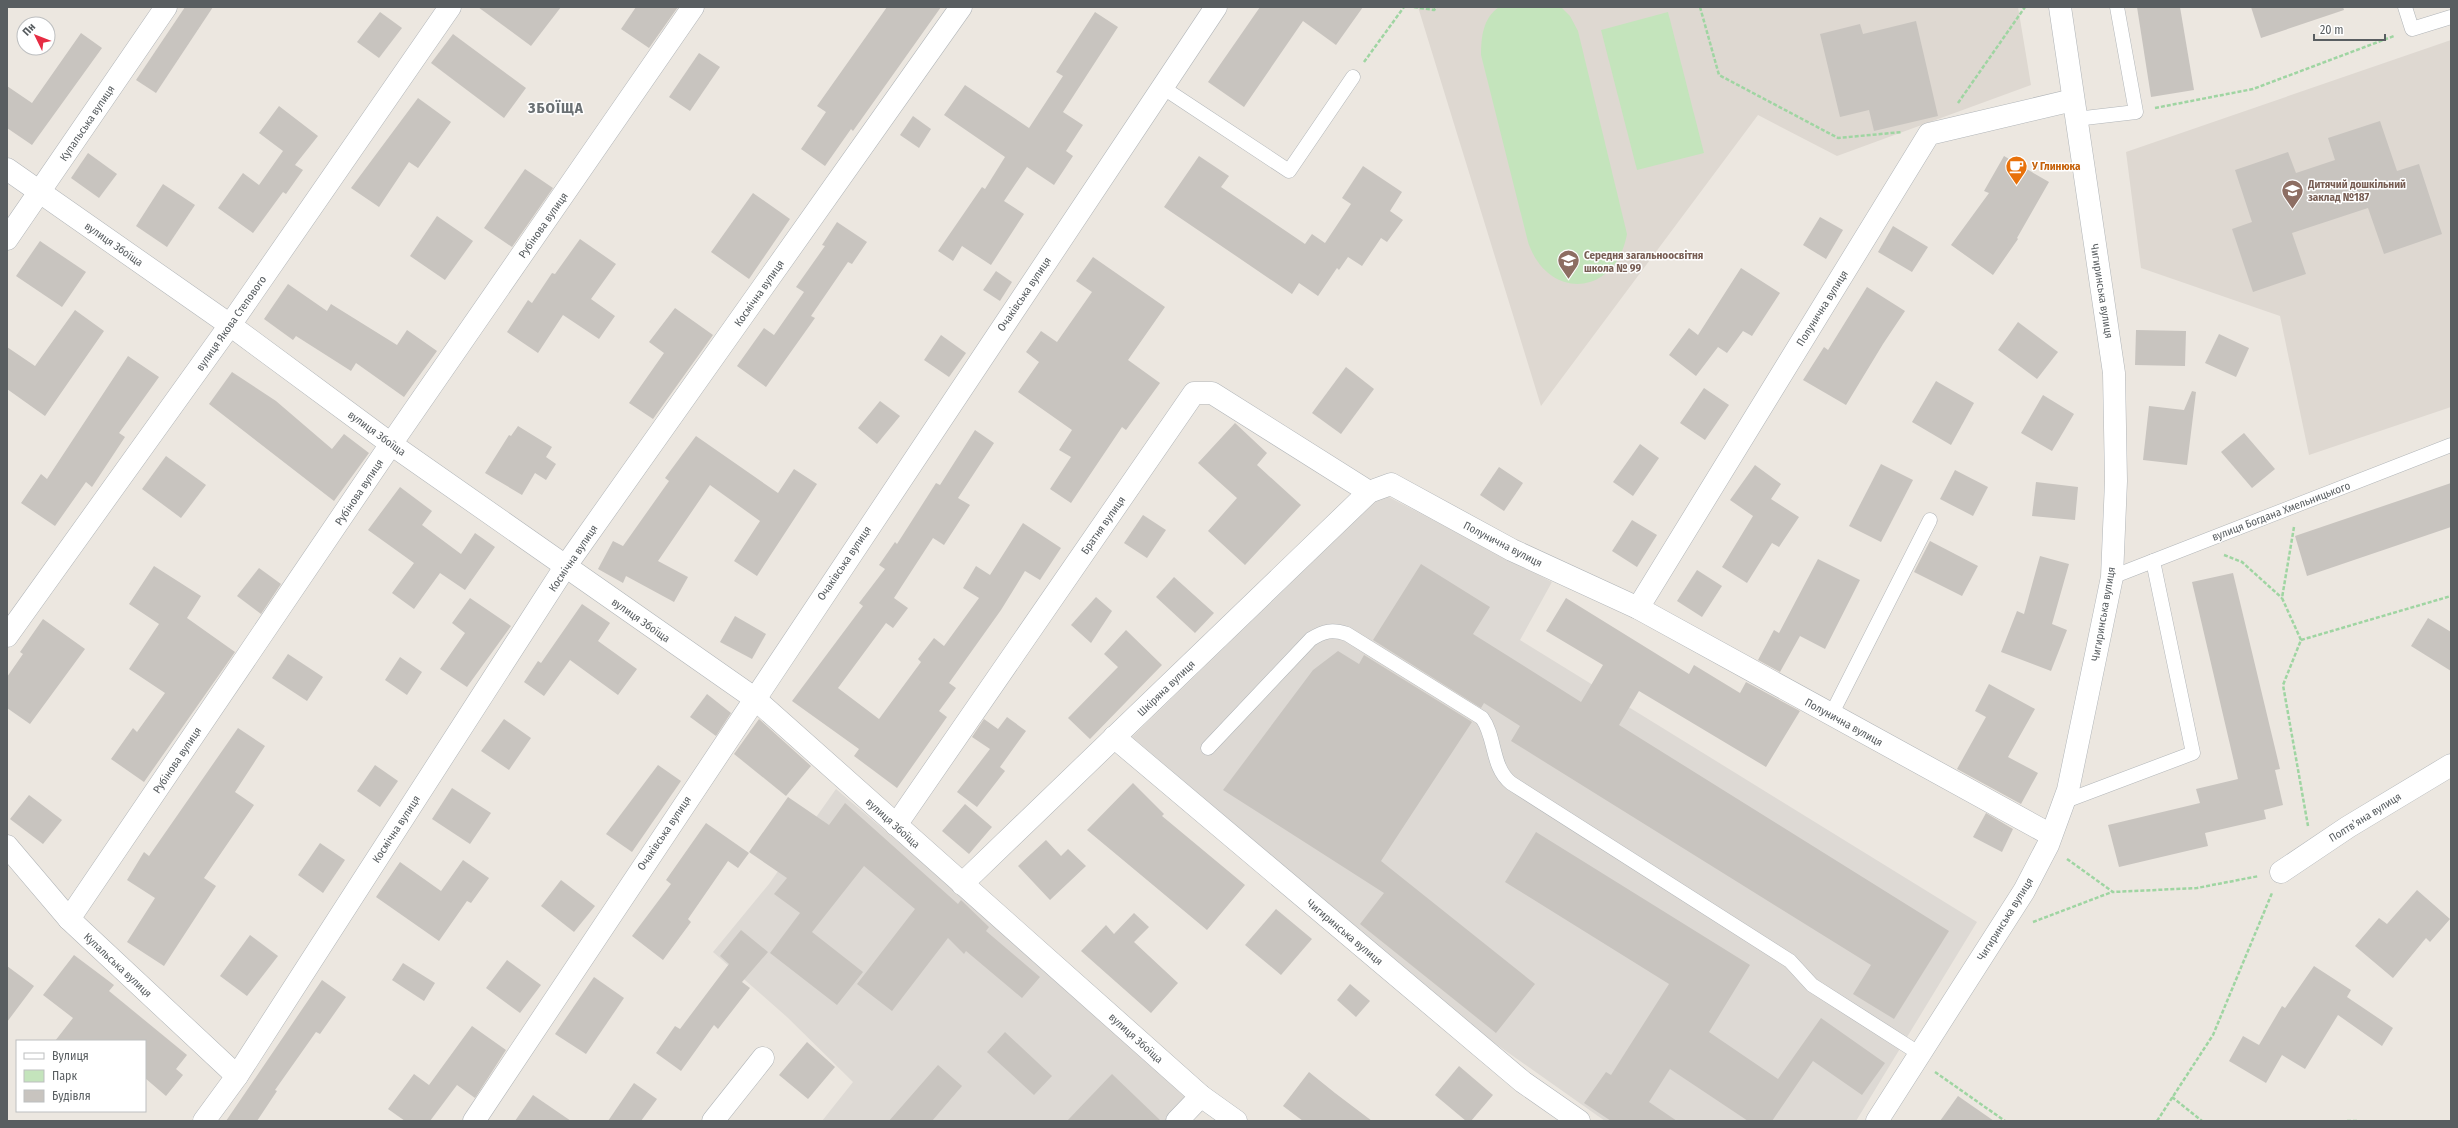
<svg xmlns="http://www.w3.org/2000/svg" width="2458" height="1128" viewBox="0 0 2458 1128" font-family="'Fira Sans Condensed',sans-serif">
<rect width="100%" height="100%" fill="#ece7e0"/>
<g fill="#ddd9d4">
<polygon points="1383,494 1552,582 1520,640 1977,922 1856,1121 1605,1121 1486,1037 1132,737"/>
<polygon points="836,789 1047,969 1189,1101 1170,1121 822,1121 853,1082 787,1017 713,952 769,884"/>
</g>
<g fill="#ded8d1">
<polygon points="1418,7 2018,7 2031,85 1837,156 1758,115 1541,406"/>
<polygon points="2451,40 2451,407 2309,455 2280,316 2141,268 2126,152"/>
</g>
<g fill="#c4e4bc">
<path d="M1499,7H1561L1570,16L1578,31L1627,234C1616,296 1548,302 1528,242L1481,55C1481,37 1483,18 1499,7Z"/>
<polygon points="1668,12 1704,153 1637,170 1601,30"/>
</g>
<g fill="#c8c4bf">
<polygon points="185,7 213,7 156,93 136,80"/>
<polygon points="478,7 561,7 531,46"/>
<polygon points="636,7 678,7 649,48 621,29"/>
<polygon points="887,7 941,7 853,131 851,129 825,166 801,149 826,112 817,106"/>
<polygon points="1260,7 1363,7 1336,45 1303,21 1244,107 1208,82"/>
<polygon points="2137,7 2180,7 2194,90 2151,97"/>
<polygon points="2251,7 2343,7 2344,10 2261,38"/>
<polygon points="380,12 402,28 379,58 357,42"/>
<polygon points="1095,12 1118,27 1063,112 1083,125 1066,151 1073,156 1054,185 1027,167 1004,201 1024,214 991,265 962,246 953,261 938,251 982,187 985,189 1005,157 944,115 965,85 1029,128 1063,76 1056,72"/>
<polygon points="1916,21 1938,116 1874,131 1869,110 1840,117 1820,34 1860,24 1863,34"/>
<polygon points="81,33 102,48 32,145 7,128 7,86 32,103"/>
<polygon points="453,34 526,88 504,118 431,63"/>
<polygon points="699,53 720,67 690,111 669,97"/>
<polygon points="418,98 451,122 418,168 409,162 379,207 351,188"/>
<polygon points="279,106 318,136 295,165 303,170 286,194 283,192 253,233 218,208 243,173 259,185 283,151 259,133"/>
<polygon points="913,116 931,129 919,148 900,135"/>
<polygon points="2380,121 2397,171 2419,164 2442,234 2384,254 2368,208 2292,233 2306,274 2253,292 2232,229 2252,222 2235,170 2288,152 2296,173 2335,160 2328,138"/>
<polygon points="88,153 117,174 99,198 71,178"/>
<polygon points="1199,156 1229,176 1221,187 1305,244 1312,234 1325,243 1351,204 1342,198 1363,166 1402,192 1390,211 1403,220 1387,242 1381,238 1362,266 1348,257 1339,270 1337,268 1318,296 1299,283 1292,294 1164,207"/>
<polygon points="2004,156 2049,182 2017,238 2018,239 1993,275 1951,245 1989,193 1984,191"/>
<polygon points="525,169 553,188 512,247 484,228"/>
<polygon points="163,184 195,205 167,247 136,226"/>
<polygon points="753,193 790,219 749,279 711,252"/>
<polygon points="437,216 473,241 445,280 410,256"/>
<polygon points="1820,217 1843,230 1826,259 1803,245"/>
<polygon points="837,222 867,242 852,264 848,262 811,316 815,318 766,387 737,366 764,328 774,335 804,292 796,287 825,246 822,245"/>
<polygon points="1893,226 1928,247 1912,272 1878,252"/>
<polygon points="580,239 616,264 591,299 615,316 599,339 563,315 538,353 507,332 528,300 532,303 552,273 555,274"/>
<polygon points="40,241 86,272 62,307 16,276"/>
<polygon points="1093,257 1165,307 1128,360 1160,383 1126,430 1122,427 1071,503 1050,489 1071,457 1059,450 1072,430 1018,392 1039,362 1026,352 1041,331 1057,342 1092,292 1076,281"/>
<polygon points="1741,268 1780,293 1752,336 1743,331 1727,353 1718,347 1696,376 1669,355 1689,328 1698,335"/>
<polygon points="996,271 1012,282 1000,301 983,290"/>
<polygon points="288,284 327,311 331,304 397,345 407,330 437,351 404,397 356,363 351,371 296,336 293,340 264,319"/>
<polygon points="1867,287 1905,311 1883,344 1846,405 1803,380 1824,347 1828,350"/>
<polygon points="675,308 713,335 653,419 629,403 664,353 649,342"/>
<polygon points="75,310 104,331 45,416 7,389 7,347 35,366"/>
<polygon points="2018,322 2058,352 2037,379 1998,350"/>
<polygon points="2136,330 2186,331 2185,366 2135,365"/>
<polygon points="2219,334 2249,348 2236,377 2205,363"/>
<polygon points="941,335 966,353 949,377 924,360"/>
<polygon points="128,356 159,377 119,433 125,437 92,487 86,482 55,526 21,503 41,474 47,479"/>
<polygon points="1346,367 1374,389 1341,434 1312,413"/>
<polygon points="232,372 276,401 332,449 344,434 369,453 334,501 209,404"/>
<polygon points="1936,381 1974,403 1951,445 1912,422"/>
<polygon points="1704,388 1729,405 1705,440 1680,423"/>
<polygon points="2192,391 2196,392 2187,465 2143,460 2149,406 2184,410"/>
<polygon points="2043,395 2074,414 2052,451 2021,433"/>
<polygon points="880,401 900,416 877,444 858,428"/>
<polygon points="1235,423 1267,453 1257,465 1301,505 1245,565 1208,531 1237,498 1198,463"/>
<polygon points="518,426 552,447 546,457 556,464 546,480 535,473 522,495 485,473 509,435 511,436"/>
<polygon points="975,430 994,443 958,498 970,505 944,545 933,538 894,598 908,608 893,628 886,623 838,688 879,719 921,662 918,659 934,638 944,646 979,598 963,588 976,566 990,575 1023,523 1061,548 1040,580 1025,571 1001,610 949,683 956,688 939,711 947,717 897,788 854,756 859,749 792,701 863,606 859,603 885,569 879,565 895,542 897,544 936,483 940,485"/>
<polygon points="2244,433 2275,469 2252,488 2221,452"/>
<polygon points="696,436 778,493 794,469 817,484 757,576 734,561 760,521 710,485 658,561 688,577 674,602 626,576 623,583 598,569 613,541 623,546 669,481 665,478"/>
<polygon points="1640,444 1659,458 1633,496 1613,482"/>
<polygon points="166,456 206,485 181,518 142,489"/>
<polygon points="1881,464 1913,480 1881,542 1849,526"/>
<polygon points="1755,465 1781,484 1771,499 1799,517 1779,547 1772,543 1747,583 1722,567 1753,516 1730,500"/>
<polygon points="1499,467 1523,483 1504,511 1480,495"/>
<polygon points="1955,470 1988,487 1973,516 1940,499"/>
<polygon points="2036,482 2078,487 2075,520 2032,516"/>
<polygon points="2451,483 2451,527 2307,576 2295,536"/>
<polygon points="400,487 432,511 422,525 461,554 475,533 495,547 465,590 440,573 414,609 392,593 414,563 368,530"/>
<polygon points="1143,515 1166,530 1147,558 1124,543"/>
<polygon points="1632,520 1657,535 1637,567 1612,551"/>
<polygon points="1930,541 1978,566 1962,596 1914,572"/>
<polygon points="2040,556 2069,564 2052,624 2067,630 2051,671 2001,652 2017,611 2024,614"/>
<polygon points="1818,559 1860,580 1825,649 1800,636 1780,672 1758,660 1774,630 1779,633"/>
<polygon points="1421,564 1490,607 1473,634 1581,702 1603,665 1546,631 1566,598 1689,674 1694,665 1740,693 1746,682 1800,711 1766,767 1639,691 1619,725 1949,931 1894,1019 1853,994 1871,965 1511,741 1520,726 1484,703 1481,708 1373,640"/>
<polygon points="154,566 201,596 187,618 235,652 144,782 111,759 133,728 137,732 165,693 129,669 159,624 129,604"/>
<polygon points="259,568 281,584 261,614 237,596"/>
<polygon points="1697,570 1722,586 1702,617 1677,601"/>
<polygon points="2233,573 2280,769 2275,770 2283,805 2264,810 2266,819 2205,833 2208,846 2119,867 2108,825 2200,803 2196,789 2238,779 2192,582"/>
<polygon points="1174,577 1214,613 1195,633 1156,597"/>
<polygon points="1096,597 1112,611 1091,643 1071,625"/>
<polygon points="470,598 511,626 467,687 440,669 465,633 452,623"/>
<polygon points="582,604 610,623 598,641 637,669 618,695 570,660 544,696 524,682 538,661 541,663"/>
<polygon points="735,616 766,634 752,659 720,642"/>
<polygon points="2428,618 2451,632 2451,671 2411,646"/>
<polygon points="43,619 85,649 30,724 7,708 7,677 23,654 20,652"/>
<polygon points="1126,630 1162,665 1090,739 1068,718 1118,667 1104,654"/>
<polygon points="1338,651 1359,664 1364,655 1472,722 1381,861 1535,984 1496,1033 1360,924 1384,893 1223,790 1313,670"/>
<polygon points="288,654 323,677 307,701 272,678"/>
<polygon points="400,657 422,672 407,695 385,680"/>
<polygon points="1989,684 2035,709 2008,757 2038,773 2021,804 1957,769 1986,717 1975,711"/>
<polygon points="707,694 731,713 716,736 690,717"/>
<polygon points="1007,717 1026,731 1000,767 1005,771 977,807 957,792 990,749 972,737 984,719 998,729"/>
<polygon points="504,719 531,738 509,770 481,751"/>
<polygon points="759,719 811,766 786,796 734,754"/>
<polygon points="238,728 265,746 235,792 254,805 204,878 216,886 164,966 127,942 155,898 127,880 144,852 149,856"/>
<polygon points="375,765 398,781 380,807 357,791"/>
<polygon points="658,765 681,781 632,852 606,834"/>
<polygon points="1133,783 1164,814 1162,816 1245,885 1207,930 1087,830"/>
<polygon points="452,788 491,813 470,844 432,819"/>
<polygon points="29,795 62,820 43,844 10,819"/>
<polygon points="788,797 829,825 845,803 958,904 961,900 989,927 986,931 1040,977 1022,998 966,951 964,954 948,938 892,1011 857,984 915,909 864,866 812,932 863,972 837,1005 770,953 800,913 774,894 787,878 749,852"/>
<polygon points="965,804 992,827 969,854 942,831"/>
<polygon points="1986,813 2013,829 2002,852 1973,837"/>
<polygon points="706,823 749,853 738,868 728,861 688,919 691,922 663,960 632,936 671,884 666,880"/>
<polygon points="1536,832 1750,965 1709,1032 1778,1079 1821,1018 1885,1063 1862,1095 1813,1061 1772,1121 1748,1121 1670,1069 1649,1102 1677,1121 1611,1121 1584,1103 1606,1072 1611,1075 1669,984 1505,882"/>
<polygon points="1046,840 1061,856 1068,849 1086,866 1050,900 1018,866"/>
<polygon points="320,843 345,860 323,893 298,875"/>
<polygon points="463,860 489,878 471,903 467,901 439,941 376,897 400,862 441,891"/>
<polygon points="561,880 595,906 574,932 541,906"/>
<polygon points="2417,890 2450,919 2430,942 2426,938 2393,978 2355,946 2379,918 2387,924"/>
<polygon points="1276,909 1312,939 1281,975 1245,945"/>
<polygon points="1134,913 1149,927 1134,942 1178,983 1151,1013 1081,951 1106,925 1114,934"/>
<polygon points="741,930 768,952 742,982 750,988 718,1029 714,1025 681,1071 656,1053 675,1026 680,1029 729,964 720,956"/>
<polygon points="250,935 278,956 247,996 220,976"/>
<polygon points="74,955 114,985 109,991 187,1055 176,1069 183,1075 166,1096 145,1078 145,1041 55,1041 73,1018 43,995"/>
<polygon points="507,960 541,985 520,1013 486,988"/>
<polygon points="403,963 435,983 424,1001 392,980"/>
<polygon points="7,966 34,986 7,1022"/>
<polygon points="2314,966 2351,990 2347,997 2393,1028 2382,1046 2338,1015 2305,1069 2282,1055 2266,1083 2229,1061 2243,1036 2259,1045 2282,1006 2285,1008"/>
<polygon points="594,977 624,998 586,1054 555,1034"/>
<polygon points="322,980 346,997 320,1034 316,1032 275,1090 277,1091 257,1121 226,1121"/>
<polygon points="1350,984 1370,1001 1356,1017 1337,1000"/>
<polygon points="472,1026 506,1050 475,1098 457,1085 430,1121 405,1121 388,1109 414,1074 429,1085"/>
<polygon points="1005,1032 1052,1076 1034,1095 987,1052"/>
<polygon points="807,1042 835,1067 808,1099 779,1075"/>
<polygon points="938,1065 962,1086 932,1121 889,1121"/>
<polygon points="1459,1066 1493,1095 1471,1121 1466,1121 1435,1095"/>
<polygon points="1309,1072 1335,1093 1372,1121 1303,1121 1283,1106"/>
<polygon points="1112,1074 1161,1121 1067,1121"/>
<polygon points="634,1083 657,1099 641,1121 608,1121"/>
<polygon points="533,1095 571,1121 515,1121"/>
<polygon points="1958,1096 1994,1121 1940,1121"/>
</g>
<g fill="none" stroke-linecap="round" stroke-linejoin="round">
<defs>
<g id="service">
<polyline points="2405,7 2412,29 2451,17"/>
<polyline points="1162,87 1289,171 1353,77"/>
<polyline points="2076,119 2136,112 2117,7"/>
<polyline points="2112,577 2451,445"/>
<polyline points="1831,715 1930,520"/>
<path d="M1208,748L1311,639C1324,631 1332,629 1347,634L1482,718C1496,737 1491,767 1511,783L1790,961L1812,985L1920,1054"/>
<polyline points="2063,802 2193,753 2153,561"/>
</g>
<g id="minor">
<polyline points="7,169 230,325 391,444 754,698 1201,1096 1236,1121"/>
<polyline points="7,239 166,7"/>
<polyline points="1638,608 1929,134 2073,100"/>
<polyline points="7,636 230,325 450,7"/>
<polyline points="1114,737 1523,1082 1579,1121"/>
<polyline points="896,825 1194,393 1212,393 1369,492"/>
<polyline points="7,846 69,919 237,1076"/>
<polyline points="2281,872 2348,827 2451,765"/>
<polyline points="962,884 1369,492 1391,484 1512,550 1638,608 2051,835"/>
<polyline points="69,919 391,444 693,7"/>
<polyline points="204,1121 237,1076 565,567 961,7"/>
<polyline points="474,1121 1216,7"/>
<polyline points="713,1121 763,1058"/>
<polyline points="1177,1121 1201,1096"/>
<polyline points="1877,1121 2024,891 2048,845 2068,790 2112,577 2116,481 2114,373 2060,7"/>
</g>
</defs>
<use href="#service" stroke="#b1b5b8" stroke-width="15"/>
<use href="#minor" stroke="#b1b5b8" stroke-width="23"/>
<g stroke="#9fd5a2" stroke-width="2.5" stroke-dasharray="4 2" stroke-linecap="butt">
<polyline points="1414,7 1434,10 1437,7"/>
<polyline points="1700,7 1719,75 1838,138 1902,132"/>
<polyline points="1364,62 1404,7"/>
<polyline points="1958,103 2025,7"/>
<polyline points="2155,108 2253,89 2394,36"/>
<polyline points="2294,527 2282,598 2301,640 2283,685 2308,826"/>
<polyline points="2224,555 2242,562 2282,598"/>
<polyline points="2301,640 2451,596"/>
<polyline points="2067,859 2113,892 2197,888 2259,876"/>
<polyline points="2033,922 2112,892"/>
<polyline points="1935,1072 2005,1121"/>
<polyline points="2172,1097 2202,1121"/>
<polyline points="2157,1121 2213,1035 2272,893"/>
<polyline points="2347,1121 2358,1121"/>
</g>
<use href="#service" stroke="#fff" stroke-width="14"/>
<use href="#minor" stroke="#fff" stroke-width="22"/>
</g>
<defs>
<symbol id="cafe-pin" viewBox="-11 -11 22 30"><path d="M0 17L-7.5 6A9.5 9.5 0 1 1 7.5 6Z" fill="#e8710a" stroke="#fff"/><path d="M-5.5-4.5H6V0H3Q3 3.5 0 3.5H-2.5Q-5.5 3.5-5.5 0ZM3-3.2v2h1.7v-2ZM-6 4.5H4V6H-6Z" fill="#fff"/></symbol>
<symbol id="school-pin" viewBox="-11 -11 22 30"><path d="M0 17L-7.5 6A9.5 9.5 0 1 1 7.5 6Z" fill="#8d6e63" stroke="#fff"/><path d="M0-5L7-2L0 1L-7-2ZM-4 1L0 2.5L4 1V4Q0 6-4 4Z" fill="#fff"/></symbol>
</defs>
<g fill-rule="evenodd">
<use href="#cafe-pin" x="2004" y="154" width="25" height="34"/>
<use href="#school-pin" x="2280" y="178" width="25" height="34"/>
<use href="#school-pin" x="1556" y="248" width="25" height="34"/>
</g>
<g text-anchor="middle" stroke-width="3" stroke-linejoin="round" paint-order="stroke">
<g font-size="11" fill="#595e61" stroke="#fff">
<text transform="translate(87 123) rotate(-56)" y="4">Купальська вулиця</text>
<text transform="translate(543 225) rotate(-55)" y="4">Рубінова вулиця</text>
<text transform="translate(114 244) rotate(35)" y="4">вулиця Збоїща</text>
<text transform="translate(2102 291) rotate(81)" y="4">Чигиринська вулиця</text>
<text transform="translate(759 293) rotate(-55)" y="4">Космічна вулиця</text>
<text transform="translate(1024 294) rotate(-56)" y="4">Очаківська вулиця</text>
<text transform="translate(1822 308) rotate(-58)" y="4">Полунична вулиця</text>
<text transform="translate(231 323) rotate(-55)" y="4">вулиця Якова Степового</text>
<text transform="translate(377 433) rotate(36)" y="4">вулиця Збоїща</text>
<text transform="translate(359 492) rotate(-56)" y="4">Рубінова вулиця</text>
<text transform="translate(2281 511) rotate(-21)" y="4">вулиця Богдана Хмельницького</text>
<text transform="translate(1103 525) rotate(-55)" y="4">Братня вулиця</text>
<text transform="translate(1503 544) rotate(27)" y="4">Полунична вулиця</text>
<text transform="translate(573 558) rotate(-56)" y="4">Космічна вулиця</text>
<text transform="translate(844 563) rotate(-56)" y="4">Очаківська вулиця</text>
<text transform="translate(2103 614) rotate(-80)" y="4">Чигиринська вулиця</text>
<text transform="translate(641 620) rotate(35)" y="4">вулиця Збоїща</text>
<text transform="translate(1166 688) rotate(-44)" y="4">Шкіряна вулиця</text>
<text transform="translate(1844 722) rotate(29)" y="4">Полунична вулиця</text>
<text transform="translate(177 760) rotate(-56)" y="4">Рубінова вулиця</text>
<text transform="translate(2365 817) rotate(-32)" y="4">Полтвʼяна вулиця</text>
<text transform="translate(893 823) rotate(42)" y="4">вулиця Збоїща</text>
<text transform="translate(396 829) rotate(-57)" y="4">Космічна вулиця</text>
<text transform="translate(664 833) rotate(-56)" y="4">Очаківська вулиця</text>
<text transform="translate(2005 919) rotate(-58)" y="4">Чигиринська вулиця</text>
<text transform="translate(1345 932) rotate(40)" y="4">Чигиринська вулиця</text>
<text transform="translate(118 965) rotate(43)" y="4">Купальська вулиця</text>
<text transform="translate(1136 1038) rotate(42)" y="4">вулиця Збоїща</text>
</g>
<g font-size="11" font-weight="bold" fill="#c56008" stroke="#fff" text-anchor="start">
<text x="2032" y="170">У Глинюка</text>
</g>
<g font-size="11" font-weight="bold" fill="#785e54" stroke="#fff" text-anchor="start">
<text x="2308" y="188">Дитячий дошкільний<tspan x="2308" dy="13">заклад №187</tspan></text>
<text x="1584" y="259">Середня загальноосвітня<tspan x="1584" dy="13">школа № 99</tspan></text>
</g>
<g font-size="15" font-weight="bold" letter-spacing="1" fill="#6a7073" stroke="#fff">
<text x="556" y="113">ЗБОЇЩА</text>
</g>
</g>
<rect width="2458" height="1128" fill="none" stroke="#595e61" stroke-width="16"/>
<rect x="16" y="1040" width="130" height="72" fill="#ffffff" stroke="#bdbfc0"/>
<rect x="24" y="1053" width="20" height="6" fill="#ffffff" stroke="#bdbfc0"/>
<text x="52" y="1060" font-size="12" fill="#595e61">Вулиця</text>
<rect x="24" y="1070" width="20" height="12" fill="#c4e4bc" stroke="#bdbfc0"/>
<text x="52" y="1080" font-size="12" fill="#595e61">Парк</text>
<rect x="24" y="1090" width="20" height="12" fill="#c8c4bf" stroke="#bdbfc0"/>
<text x="52" y="1100" font-size="12" fill="#595e61">Будівля</text>
<g transform="translate(36 36) rotate(313)"><circle r="19" fill="#ffffff" stroke="#bdbfc0"/>
<path d="M0-3L7 15L0 10L-7 15Z" fill="#e62c43"/>
<text y="-6" font-size="11" font-weight="bold" text-anchor="middle" fill="#595e61">Пн</text>
</g>
<path d="M2314 34v6h71v-6" fill="none" stroke="#595e61" stroke-width="2"/>
<text x="2320" y="34" font-size="12" fill="#595e61" stroke="#ffffff" stroke-width="3" paint-order="stroke">20 m</text>
</svg>
